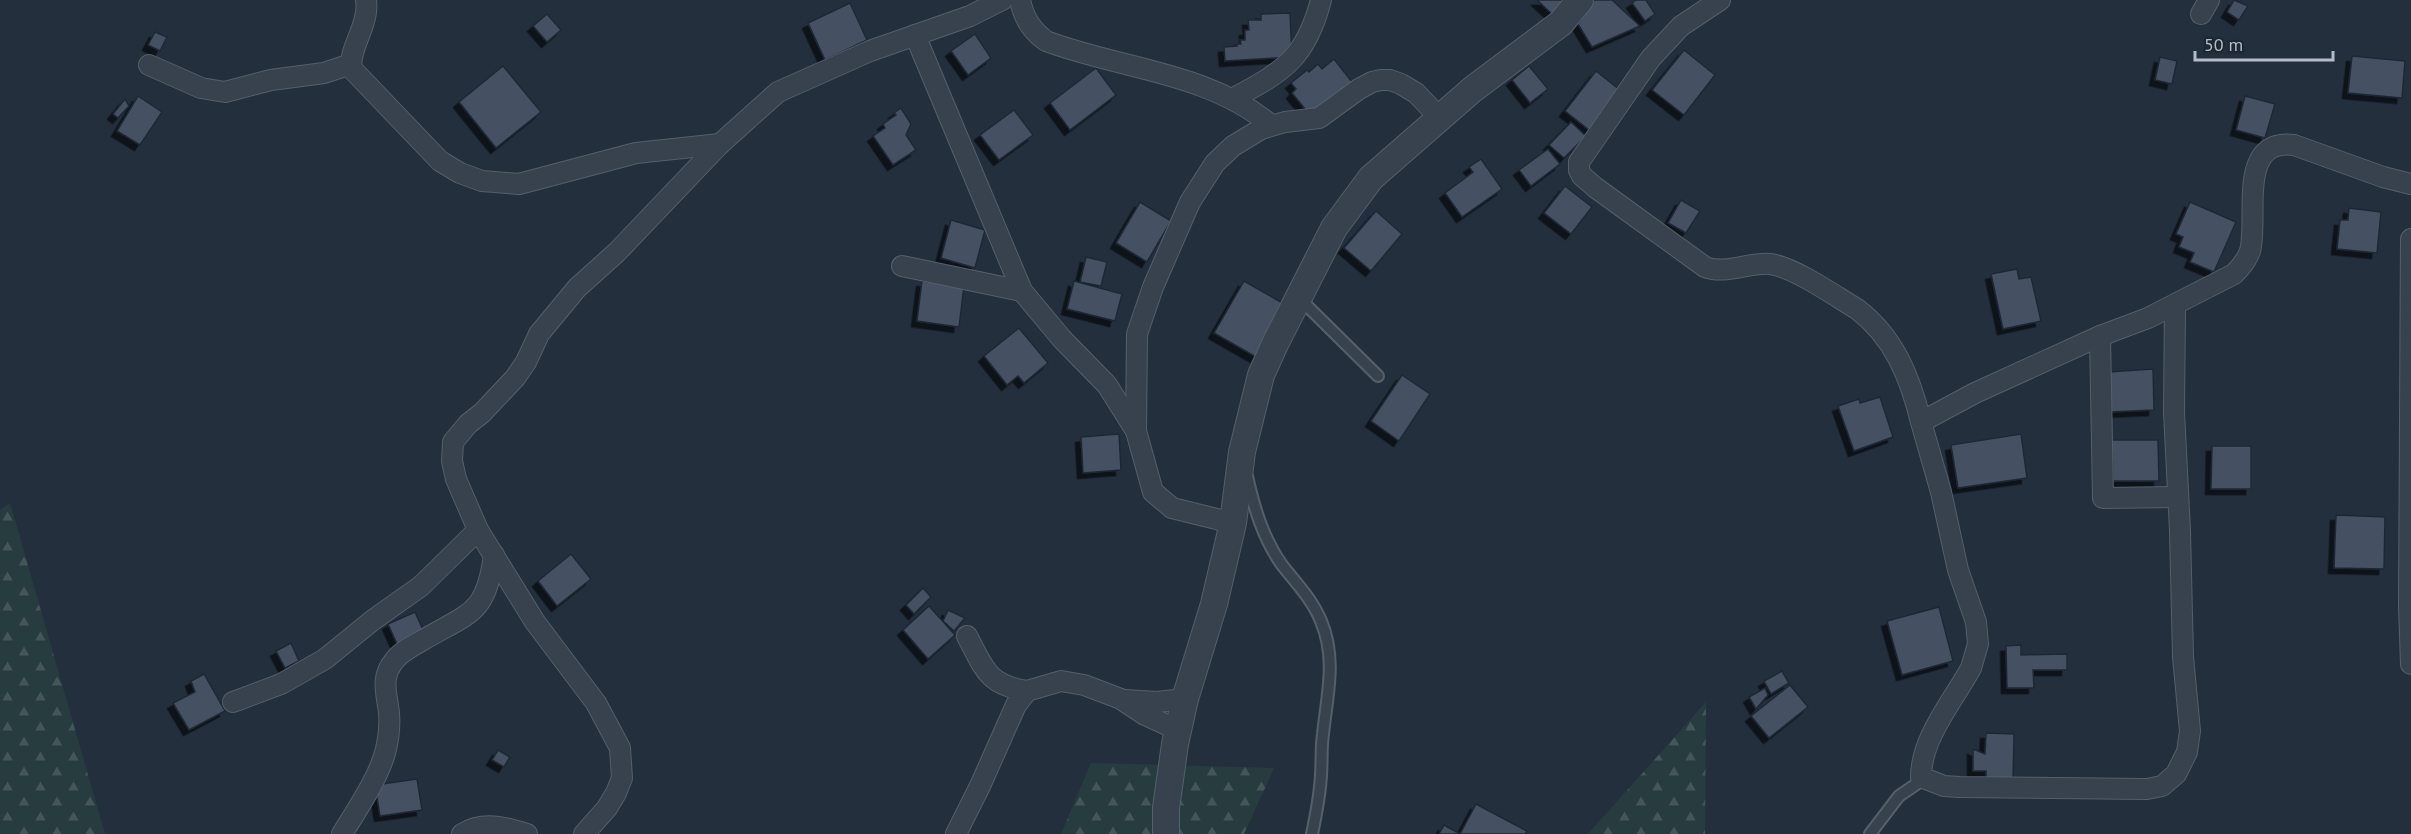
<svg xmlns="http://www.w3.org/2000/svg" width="2411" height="834" viewBox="0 0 2411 834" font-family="'PT Sans',sans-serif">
<defs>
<pattern id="forest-firs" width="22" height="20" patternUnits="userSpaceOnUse" patternTransform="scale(1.5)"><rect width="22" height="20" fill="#263c3f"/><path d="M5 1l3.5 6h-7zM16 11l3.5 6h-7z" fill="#435659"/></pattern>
<filter id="shadow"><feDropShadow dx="-5.5" dy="5.5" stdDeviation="0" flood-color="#0009"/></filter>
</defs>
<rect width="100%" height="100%" fill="#242f3e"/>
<g fill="url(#forest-firs)">
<polygon points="10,503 105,834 0,834 0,510"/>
<polygon points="1706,702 1705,834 1588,834"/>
<polygon points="1091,763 1274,768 1244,834 1061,834"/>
</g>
<g fill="#455162" stroke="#1f2835" stroke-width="1.5" filter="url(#shadow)">
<polygon points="1537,0 1565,0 1552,14"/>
<polygon points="1594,0 1612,0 1640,26 1592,47 1578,24"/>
<polygon points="1636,0 1646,0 1655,14 1645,21 1632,3"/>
<polygon points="2234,0 2248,6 2239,20 2227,12"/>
<polygon points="850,3 867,40 825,60 808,23"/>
<polygon points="1290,13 1292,57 1225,61 1224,47 1237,46 1237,44 1241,44 1240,40 1245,40 1245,30 1249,30 1248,20 1261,20 1261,14"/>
<polygon points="547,14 561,30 547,42 533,26"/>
<polygon points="155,32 167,37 160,51 148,45"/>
<polygon points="975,34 991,58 968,75 951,51"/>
<polygon points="1684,50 1715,75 1684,115 1652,90"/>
<polygon points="2352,56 2405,61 2402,98 2348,93"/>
<polygon points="2160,57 2177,61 2172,84 2155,80"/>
<polygon points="1334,59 1352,82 1310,115 1292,93 1296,89 1291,83 1307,70 1309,72 1318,64 1322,69"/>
<polygon points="503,66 541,112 496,148 459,102"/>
<polygon points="1529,66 1548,89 1530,103 1512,80"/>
<polygon points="1096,68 1116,95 1070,130 1050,103"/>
<polygon points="1596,71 1620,90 1589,130 1565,111"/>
<polygon points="138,96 162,112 140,145 117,131"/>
<polygon points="2245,96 2275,104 2265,138 2236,130"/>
<polygon points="125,99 129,106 118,118 113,114"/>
<polygon points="901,108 911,124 906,135 916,150 893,165 873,136 885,128 883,124 896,115 894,113"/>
<polygon points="1014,110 1033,135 999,160 980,135"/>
<polygon points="1571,122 1586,136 1564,158 1549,145"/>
<polygon points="1548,149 1560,164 1531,186 1519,170"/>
<polygon points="1481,159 1502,189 1462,217 1445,193 1473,172 1469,167"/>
<polygon points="1565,186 1592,207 1571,234 1544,213"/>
<polygon points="1681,200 1700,211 1686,233 1668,223"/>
<polygon points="1140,202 1171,221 1147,262 1116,243"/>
<polygon points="2190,202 2236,222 2214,272 2190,262 2194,253 2179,247 2183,237 2176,234"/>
<polygon points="2349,208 2381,212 2377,253 2337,249 2340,220 2348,220"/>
<polygon points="1376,211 1402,234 1371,271 1344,248"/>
<polygon points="951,220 985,230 975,268 941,258"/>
<polygon points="1086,257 1107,262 1101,286 1080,282"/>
<polygon points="2017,269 2019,279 2031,277 2041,321 2003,329 1991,274"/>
<polygon points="922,281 964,286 959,327 917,321"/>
<polygon points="1074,281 1122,294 1115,321 1067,309"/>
<polygon points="1244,281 1286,305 1256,357 1214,333"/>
<polygon points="1019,328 1048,363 1024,383 1018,376 1007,385 984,356"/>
<polygon points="2153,369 2154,410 2110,412 2108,372"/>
<polygon points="1402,375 1430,394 1399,441 1371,421"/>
<polygon points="1880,397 1893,437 1854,451 1838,406 1859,399 1860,403"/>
<polygon points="1119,434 1121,470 1083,473 1081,437"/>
<polygon points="2021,434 2027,478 1958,488 1951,445"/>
<polygon points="2112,440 2158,440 2159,481 2113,481"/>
<polygon points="2212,446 2251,446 2251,489 2211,489"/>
<polygon points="2336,515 2385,517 2384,569 2334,568"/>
<polygon points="571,554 591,579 557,606 538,581"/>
<polygon points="923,588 931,597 914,614 906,605"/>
<polygon points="929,606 955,635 928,659 903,630"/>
<polygon points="1939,607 1953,661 1902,675 1887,621"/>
<polygon points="948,610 965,618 954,631 943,621"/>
<polygon points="415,612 424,632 397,644 388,624"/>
<polygon points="291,643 299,661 285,668 276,651"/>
<polygon points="2021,645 2021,655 2067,654 2067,670 2033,670 2034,688 2007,688 2006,646"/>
<polygon points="1782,671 1789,683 1771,694 1764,681"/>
<polygon points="204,674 225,711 189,730 173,703 195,692 191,681"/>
<polygon points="1790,685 1808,707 1769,738 1751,716"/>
<polygon points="1765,688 1768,695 1756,709 1749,697"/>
<polygon points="1986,733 2014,734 2013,780 1986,779 1986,771 1973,771 1973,749 1985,754"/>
<polygon points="498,750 510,757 504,767 492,760"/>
<polygon points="417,779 422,810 380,816 375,785"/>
<polygon points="1476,804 1527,831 1525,834 1460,834"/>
<polygon points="1444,825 1460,834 1439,834"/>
</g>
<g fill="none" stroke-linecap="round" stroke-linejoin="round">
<defs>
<g id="service">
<polyline points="1299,298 1378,376"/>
<path d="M1247,476C1254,508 1263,538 1282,565C1296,583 1312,599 1321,621C1337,659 1327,695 1323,734C1321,747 1322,761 1321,775C1320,795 1316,815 1312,834"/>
<polyline points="1870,834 1899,796 1918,783 1921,777"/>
</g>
<g id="minor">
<path d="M366,0C370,25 347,50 352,69L440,161L460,173L482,181L519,184L636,153L720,144"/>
<path d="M1020,0C1024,18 1031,30 1046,41C1120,69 1208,72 1271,125"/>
<path d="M1720,0L1681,26L1651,58L1579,162V170L1582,176L1596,188L1705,267C1725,275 1749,262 1770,264C1794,267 1835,296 1857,309C1894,337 1910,377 1921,422L1975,393L2100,336L2148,318L2234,274C2241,267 2247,260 2250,251C2259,218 2236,138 2294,145L2383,177L2411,184"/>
<polyline points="2201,14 2209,0"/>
<polyline points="915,35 1022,291 1062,339 1107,385 1136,431 1153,492 1172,508 1233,523"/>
<polyline points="149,65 201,88 225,92 271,80 324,73 351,64"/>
<path d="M1234,98C1284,71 1306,58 1321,0"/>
<polyline points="2411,239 2409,606 2411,664"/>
<polyline points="902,266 1022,291"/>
<polyline points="2100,336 2103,498 2177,497"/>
<path d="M1921,422L1941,492L1958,570L1976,622L1978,644L1971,668C1953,701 1921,738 1921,777L1944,786L1959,787L2147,789L2162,786L2176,774L2187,752L2190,731L2183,657L2180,531L2174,412L2175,305"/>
<polyline points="1136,431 1137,334 1153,287 1190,202 1215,163 1233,146 1261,129 1285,122 1319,118 1359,89 1372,82 1381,80 1390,80 1401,84 1416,93 1441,119"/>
<path d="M967,636C984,668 987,685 1027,691"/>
<polyline points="1124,700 1157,702 1185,699"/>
<polyline points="233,702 281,684 325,659 373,620 421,586 478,530"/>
<path d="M342,834C356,811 380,776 386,749C389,737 390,726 389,713C387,694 380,678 394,661C401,651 413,646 423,640C471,612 486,614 494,555"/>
<path d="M462,834C483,821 504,827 527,834"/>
<polyline points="584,834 607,808 616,793 622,778 620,748 596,703 535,622 478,530 456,479 452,461 453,442 468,424 482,413 515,378 526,362 539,334 577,288 617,252 720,144 778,92 870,51 970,16 1002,0"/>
<polyline points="956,834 980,786 1016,705 1027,691 1061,681 1084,685 1121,699 1145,715 1178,730"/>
</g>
<polyline id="tertiary" points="1166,834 1166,808 1175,744 1185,699 1214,604 1233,523 1242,452 1261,375 1275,344 1334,228 1371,178 1473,89 1561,23 1580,0"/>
</defs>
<use href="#service" stroke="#565f6c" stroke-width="14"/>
<use href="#minor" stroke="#565f6c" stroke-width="22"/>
<use href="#tertiary" stroke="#565f6c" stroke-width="28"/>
<use href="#service" stroke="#38414e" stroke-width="10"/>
<use href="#minor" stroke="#38414e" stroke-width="20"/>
<use href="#tertiary" stroke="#38414e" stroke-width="26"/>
</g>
<path d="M2195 51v9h138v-9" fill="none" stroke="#b4bcc9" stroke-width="3"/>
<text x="2204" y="51" font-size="18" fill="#b4bcc9" stroke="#1d2633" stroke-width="4.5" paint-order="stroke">50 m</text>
</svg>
